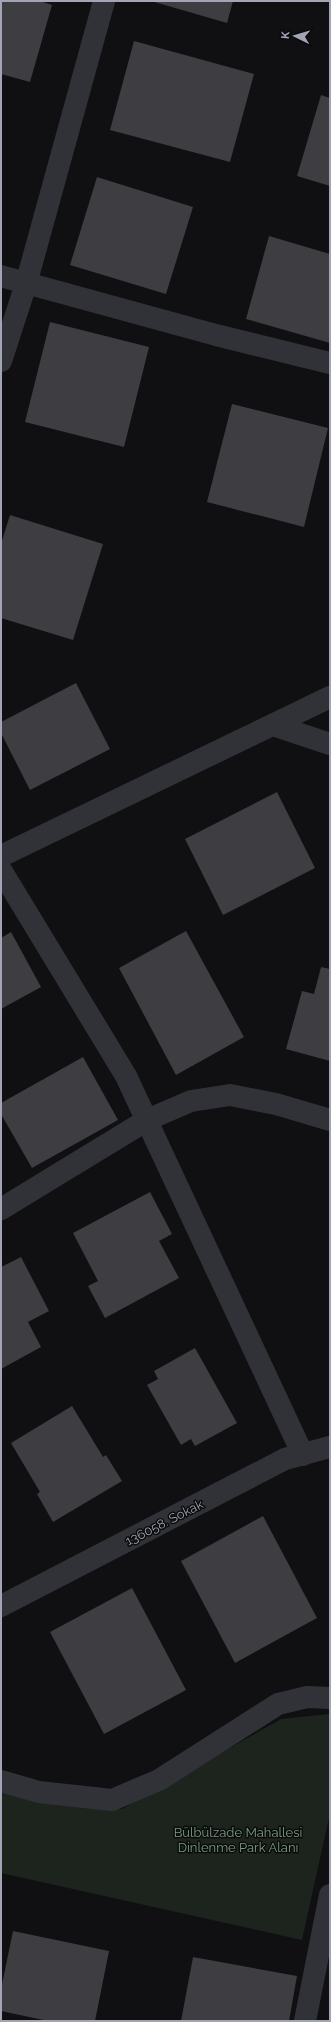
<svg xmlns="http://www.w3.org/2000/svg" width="331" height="2022" viewBox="0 0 331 2022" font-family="Raleway,sans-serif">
<rect width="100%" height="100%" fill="#101012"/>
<polygon fill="#1d241e" points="330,1714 330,1813 302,1940 1,1873 1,1782 122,1809 281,1719"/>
<g fill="#3d3d42">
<polygon points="1,1 40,1 52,5 30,82 1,74"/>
<polygon points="151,1 233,1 227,23"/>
<polygon points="134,41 254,74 230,162 110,130"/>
<polygon points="321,95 330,98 330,186 297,176"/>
<polygon points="97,177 193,207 166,294 70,265"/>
<polygon points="269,236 330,254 330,343 246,319"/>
<polygon points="50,322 149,347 124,447 25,422"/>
<polygon points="232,404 328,428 304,527 207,502"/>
<polygon points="10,515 103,544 73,640 1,618 1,544"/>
<polygon points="76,683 110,749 30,790 1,733 1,722"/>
<polygon points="277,792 315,868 223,915 185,839"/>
<polygon points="186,931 244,1037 176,1075 119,968"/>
<polygon points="11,932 41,987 1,1009 1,938"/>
<polygon points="321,967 330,969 330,1061 286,1049 302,991 314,994"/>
<polygon points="83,1057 118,1120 32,1168 1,1114 1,1103"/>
<polygon points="150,1192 172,1234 159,1241 179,1278 105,1318 88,1286 98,1281 73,1233"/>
<polygon points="21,1257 49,1311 28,1322 41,1347 1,1369 1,1267"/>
<polygon points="195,1348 237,1423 195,1446 191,1439 181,1445 147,1385 158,1379 154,1371"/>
<polygon points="72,1406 103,1457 106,1455 122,1481 53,1522 37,1494 40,1492 11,1443"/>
<polygon points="263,1516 317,1618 235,1663 181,1561"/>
<polygon points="132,1588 186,1690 104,1734 50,1632"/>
<polygon points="13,1931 109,1951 95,2021 48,2021 1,2011 1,1989"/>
<polygon points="193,1957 297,1976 289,2021 181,2021"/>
</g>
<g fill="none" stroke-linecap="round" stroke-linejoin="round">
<g stroke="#313237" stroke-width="22">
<polyline points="1,276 216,335 330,363"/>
<polyline points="1,361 26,284 104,1"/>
<polyline points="273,725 330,744"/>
<polyline points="1,856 330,697"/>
<polyline points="1,870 126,1076 303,1455"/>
<polyline points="1,1209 147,1120 191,1101 230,1095 276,1104 330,1120"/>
<polyline points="1,1606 285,1459 330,1447"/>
<polyline points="1,1781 39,1792 112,1800 159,1780 278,1704 307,1697 330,1698"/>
<polyline points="305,2021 330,1895"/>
</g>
</g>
<g text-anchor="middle" stroke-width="3" stroke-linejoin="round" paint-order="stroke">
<g font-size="13" fill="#a2a5b3" stroke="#0b0b0d">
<text transform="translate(164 1522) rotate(-27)" y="5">136058. Sokak</text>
</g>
<g font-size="13" fill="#789e7d" stroke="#0b0b0d">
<text x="238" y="1837">Bülbülzade Mahallesi<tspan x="238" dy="15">Dinlenme Park Alanı</tspan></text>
</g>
</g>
<rect width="331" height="2022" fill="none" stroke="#a2a5b3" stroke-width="4"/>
<g transform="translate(295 36) rotate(275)" stroke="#0b0b0d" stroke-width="3" paint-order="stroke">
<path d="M0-3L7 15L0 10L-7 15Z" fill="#a2a5b3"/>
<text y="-6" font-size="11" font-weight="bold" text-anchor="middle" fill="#a2a5b3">K</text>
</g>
</svg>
